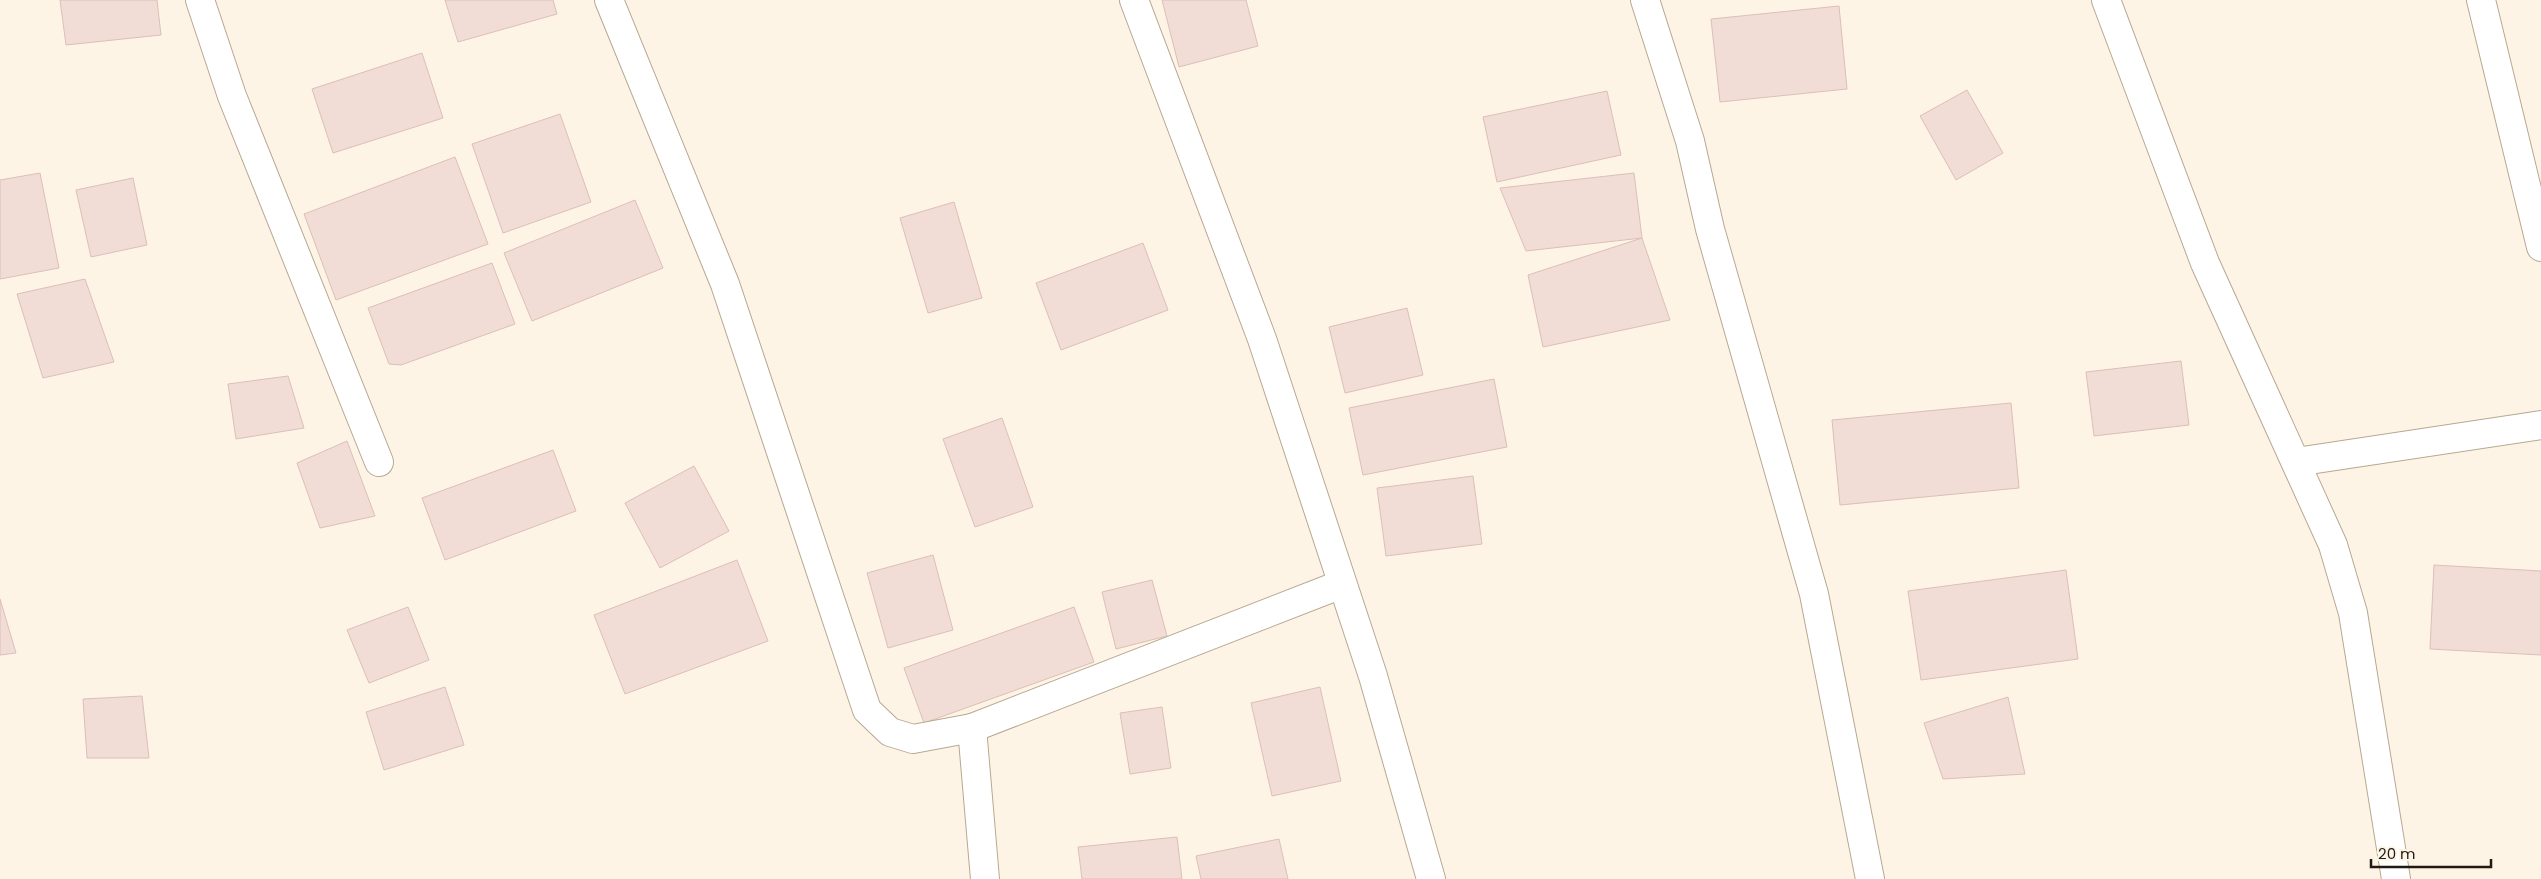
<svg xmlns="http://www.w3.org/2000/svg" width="2541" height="879" viewBox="0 0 2541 879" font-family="Poppins,sans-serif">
<rect width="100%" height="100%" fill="#fef4e6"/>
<g fill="#f1dcd6" stroke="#dcbfb7">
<polygon points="60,0 157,0 161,35 66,45"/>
<polygon points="445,0 553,0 557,14 458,42"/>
<polygon points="1162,0 1246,0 1258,46 1179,67"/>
<polygon points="1839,6 1847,89 1720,102 1711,19"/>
<polygon points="422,53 443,118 333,153 312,89"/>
<polygon points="1967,90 2003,153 1956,180 1920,116"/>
<polygon points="1607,91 1621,155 1497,182 1483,117"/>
<polygon points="560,114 591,202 503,233 472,144"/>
<polygon points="455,157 488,244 336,300 304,214"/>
<polygon points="40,173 59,268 0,279 0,180"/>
<polygon points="1634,173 1642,238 1526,251 1500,188"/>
<polygon points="133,178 147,245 91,257 76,190"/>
<polygon points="635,200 663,268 532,321 504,253"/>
<polygon points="954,202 982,298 928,313 900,218"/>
<polygon points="1642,238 1670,320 1543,347 1528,275"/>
<polygon points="1143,243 1168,310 1061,350 1036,283"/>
<polygon points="492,263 515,324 401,365 389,364 368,308"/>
<polygon points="85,279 114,362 43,378 17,294"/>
<polygon points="1407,308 1423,375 1345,393 1329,327"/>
<polygon points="2181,361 2189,425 2094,436 2086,372"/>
<polygon points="288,376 304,428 236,439 228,384"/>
<polygon points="1494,379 1507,447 1363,475 1349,408"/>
<polygon points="2011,403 2019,488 1840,505 1832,420"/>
<polygon points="1002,418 1033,507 975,527 943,439"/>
<polygon points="347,441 375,516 320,528 297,463"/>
<polygon points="553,450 576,511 445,560 422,498"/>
<polygon points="694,466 729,531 660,568 625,503"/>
<polygon points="1473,476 1482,544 1386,556 1377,488"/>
<polygon points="933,555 953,630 888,648 867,573"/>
<polygon points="737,560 768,641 625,694 594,615"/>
<polygon points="2434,565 2541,571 2541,655 2430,649"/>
<polygon points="2066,570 2078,659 1921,680 1908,591"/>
<polygon points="1152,580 1167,636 1116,649 1102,592"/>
<polygon points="0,599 16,653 0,655"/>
<polygon points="408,607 429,660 369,683 347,630"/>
<polygon points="1074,607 1094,662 924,723 904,668"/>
<polygon points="445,687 464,745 384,770 366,712"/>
<polygon points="1320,687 1341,781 1272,796 1251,703"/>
<polygon points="142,696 149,758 87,758 83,699"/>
<polygon points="2008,697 2025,774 1943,779 1924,723"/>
<polygon points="1162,707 1171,768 1130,774 1120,713"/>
<polygon points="1177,837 1182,879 1082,879 1078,847"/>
<polygon points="1279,839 1288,879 1201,879 1196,856"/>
</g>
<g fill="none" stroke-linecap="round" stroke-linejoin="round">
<defs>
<g id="minor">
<polyline points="200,0 232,96 379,462"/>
<polyline points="609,0 725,284 867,710 890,732 913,739 972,728 1342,584"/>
<polyline points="1134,0 1262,339 1373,676 1431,879"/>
<polyline points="1645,0 1690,141 1710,229 1814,594 1870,879"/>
<polyline points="2106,0 2205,263 2333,545 2353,613 2396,879"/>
<polyline points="2481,0 2541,247"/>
<polyline points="2296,462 2541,425"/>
<polyline points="972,728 985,879"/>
</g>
</defs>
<use href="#minor" stroke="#b7a892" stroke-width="30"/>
<use href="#minor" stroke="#fff" stroke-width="28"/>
</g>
<path d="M2371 859v8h120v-8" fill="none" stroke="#201a12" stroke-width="2.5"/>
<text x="2378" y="859" font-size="15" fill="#201a12" stroke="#fef4e6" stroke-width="4" paint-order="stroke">20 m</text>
</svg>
